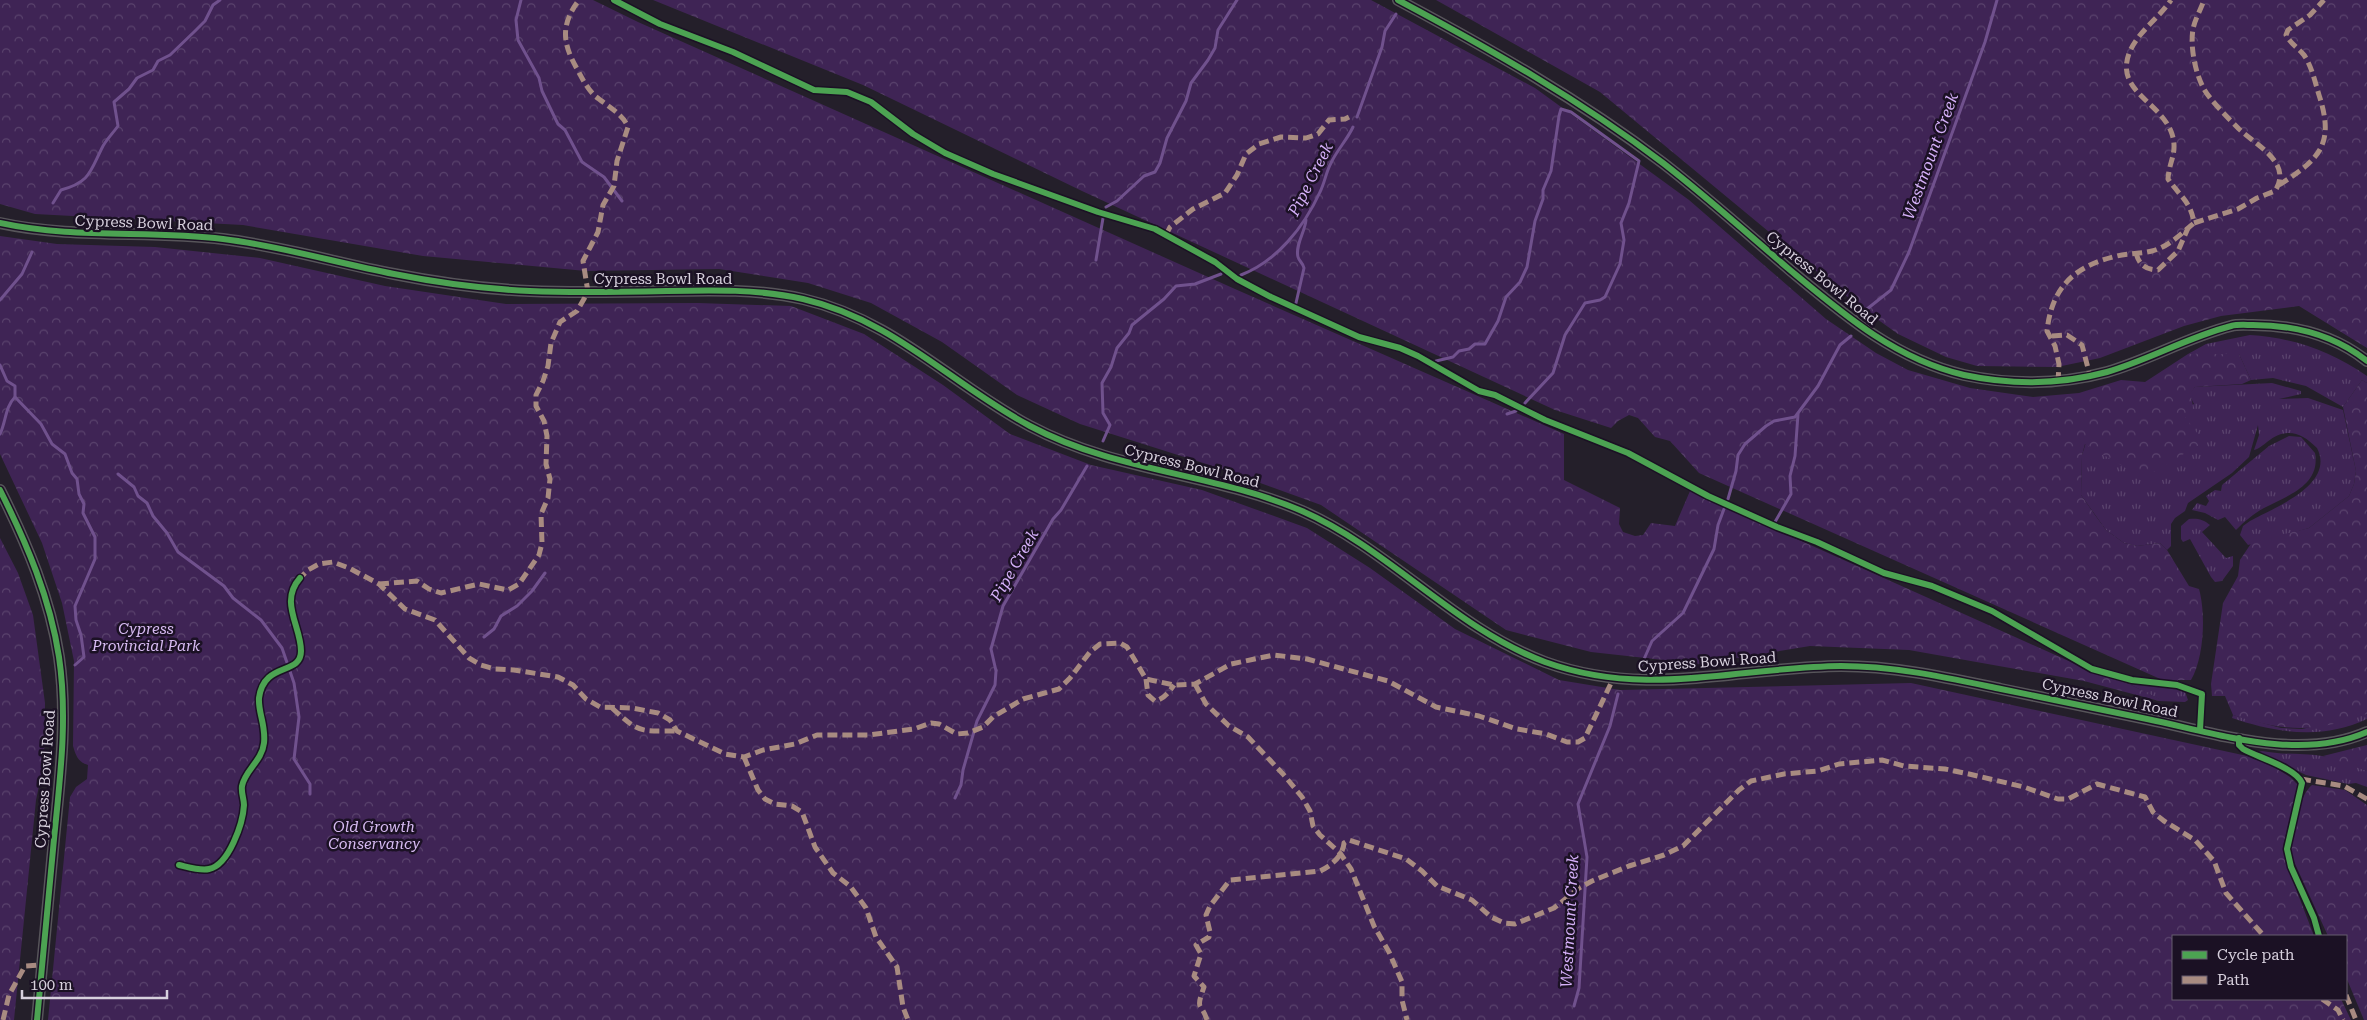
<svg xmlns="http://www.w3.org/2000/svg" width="2367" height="1020" viewBox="0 0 2367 1020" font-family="'Roboto Serif',serif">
<defs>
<pattern id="grass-tufts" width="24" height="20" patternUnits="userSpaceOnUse" patternTransform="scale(1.25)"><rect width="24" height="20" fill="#3f2455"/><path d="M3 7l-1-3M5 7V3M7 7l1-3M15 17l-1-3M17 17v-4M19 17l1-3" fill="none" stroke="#5a436d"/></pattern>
<pattern id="forest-crowns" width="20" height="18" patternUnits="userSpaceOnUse" patternTransform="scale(1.25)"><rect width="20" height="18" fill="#3f2455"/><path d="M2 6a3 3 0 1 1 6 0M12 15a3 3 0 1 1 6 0" fill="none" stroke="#5a436d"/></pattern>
<pattern id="wetland-marsh" width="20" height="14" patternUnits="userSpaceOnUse" patternTransform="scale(1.25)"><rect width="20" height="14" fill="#3f2455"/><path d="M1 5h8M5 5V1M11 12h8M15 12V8" fill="none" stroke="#5a436d"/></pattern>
</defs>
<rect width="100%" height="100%" fill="#241f2a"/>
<g fill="url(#grass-tufts)">
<path d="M2250,335C2295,338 2331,351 2367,376V383L2362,380L2343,407L2306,386L2273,378L2251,380L2239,354H2188L2206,344Z"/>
<path d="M2272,383L2301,391V394L2279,399L2308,398L2343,410L2356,471L2354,484L2349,496L2309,528L2248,545L2240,535L2243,526L2250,521C2273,508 2336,485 2317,448C2301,432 2286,427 2267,442C2263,445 2259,449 2254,450L2259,435L2258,425L2249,457L2232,473L2188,503L2185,511L2175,518L2171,524V546L2167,550L2160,543L2137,546L2124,543L2106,530L2081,495L2082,455L2089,433L2194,404L2189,394L2195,387Z"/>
<path d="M2289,436L2301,437L2315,453C2321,486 2286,496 2264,508C2253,514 2245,521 2236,530L2225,517L2218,520L2205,513L2192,510L2197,503L2206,506L2209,501L2206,496L2215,490L2221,491L2222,485L2269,446Z"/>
<path d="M2189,519C2197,518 2203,519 2210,525L2202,532L2226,558L2233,556V566L2222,581L2215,582L2211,577L2190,539L2183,542L2181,539V526Z"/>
<polygon points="2130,682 2166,688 2184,689 2188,700 2185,702 2159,701 2159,699 2129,684"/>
<path d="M2367,714V719C2323,740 2276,733 2232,718L2233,715L2281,728L2302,729Z"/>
<path d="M2262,751C2282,755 2302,753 2322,756C2336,758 2354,765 2367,771V787L2356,783L2348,784L2306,775L2258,752Z"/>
</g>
<g fill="url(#forest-crowns)">
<polygon points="0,0 593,0 638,22 1235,289 1564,434 1564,480 1620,508 1619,524 1623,532 1635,536 1643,535 1651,523 1675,526 1690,491 2082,667 2129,684 2160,699 2159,701 2084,681 1909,650 1810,646 1700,664 1591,652 1506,630 1321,505 1219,468 1080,424 1017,395 942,342 871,303 808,283 719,269 586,271 423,256 243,225 35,214 0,204"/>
<path d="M653,0H1371L1535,88L1689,200L1826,319L1876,353L1908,370L1970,388L2033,397L2079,393L2121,380L2145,382L2188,354H2239L2251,380L2242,384L2195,387L2190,394C2193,403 2196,412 2185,417L2204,442L2143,478L2085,444L2082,455L2081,495L2095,515L2106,530L2124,543L2137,546L2160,543L2167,550L2189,586L2199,589C2206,614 2204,658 2191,680H2178L2176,686L1699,473L1670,441L1655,437L1638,418L1629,415L1618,421L1611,428L1555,410L1082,191L863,85Z"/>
<polygon points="1436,0 2367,0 2367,348 2299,306 2221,316 2184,326 2100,358 2057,367 1977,366 1946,357 1898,334 1856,304 1600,92"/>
<path d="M0,236L57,244L155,247L260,258L385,286L506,304L698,303L791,306L864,334L943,385L1010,434L1091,465L1202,490L1307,528L1370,568L1455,629L1559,680L1620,690L1911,683L2261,759L2290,777L2298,785L2283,846L2286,863L2314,936H2173V999H2341L2351,1020H48L70,797L76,787L87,779L88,765C78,762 76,756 73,746L74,661L62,603L42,543L0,454Z"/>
<path d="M2362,380L2367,383V714C2314,733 2286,732 2233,715L2225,696H2212L2211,684L2223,603L2238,576L2240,560L2252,542L2309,528L2349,496L2354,484L2356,471L2343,407Z"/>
<polygon points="0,538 18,573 33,615 45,703 44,763 36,800 14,1020 0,1020"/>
<polygon points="2367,745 2367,771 2323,756"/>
<path d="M2312,785L2345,790L2367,805V1020H2364L2346,977V936H2328L2291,855C2289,839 2299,795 2312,785Z"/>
</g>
<polygon fill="url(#wetland-marsh)" points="251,717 258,728 253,733 247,729 245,721"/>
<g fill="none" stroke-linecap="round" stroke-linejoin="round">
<g stroke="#70518d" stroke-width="3">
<polyline points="521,0 516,20 518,40 539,78 542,91 555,118 558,124 565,130 582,162 604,177 622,201"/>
<polyline points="1357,117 1382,47 1385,31 1396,14"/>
<path d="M53,203L61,190C91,182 90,171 103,146C107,139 113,133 118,126L114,102L129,89L137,78L153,70L158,61L170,55L194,32L205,21L213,5L220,0"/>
<polyline points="1106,207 1117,201 1144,176 1155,172 1160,163 1167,138 1186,101 1191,83 1208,60 1215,48 1218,30 1237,0"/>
<polyline points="1096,260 1103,218"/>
<path d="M1241,275C1277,261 1304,227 1320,192C1325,182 1326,172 1331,163C1337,150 1347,140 1353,127"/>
<polyline points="0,300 22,274 32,252"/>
<path d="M1296,303L1304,268C1303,263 1299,261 1298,257C1295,245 1305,232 1306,220"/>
<polyline points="1867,309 1891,290 1909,252 1985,42 1997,0"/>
<polyline points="1436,361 1453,357 1459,351 1469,349 1475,344 1485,344 1498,321 1506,297 1520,282 1527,267 1535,221 1543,199 1543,190 1551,171 1559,116 1561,109 1571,112 1639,161 1629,203 1621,223 1624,240 1620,264 1605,297 1600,300 1585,303 1565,335 1553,373 1525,403"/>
<path d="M0,365L7,381L15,386V397C5,407 6,422 0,434"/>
<polyline points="15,397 41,424 52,444 65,454 72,473 77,479 79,494 84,504 83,513 95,537 95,559 75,606 76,620 81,635 84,657 75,665"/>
<polyline points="1507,414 1516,411"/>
<polyline points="1103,441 1110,425 1103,413 1102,383 1111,367 1117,348 1129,333 1132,325 1164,299 1176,286 1195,284 1221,274"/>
<polyline points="118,474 134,487 138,496 147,503 153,516 167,533 178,552 224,586 233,598 261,620 282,648 294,683 299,717 294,759 310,784 310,794"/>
<polyline points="1728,499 1736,471 1738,455 1745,444 1766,426 1774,421 1795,417 1818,386 1840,345 1851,336"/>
<polyline points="1775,522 1791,494 1790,476 1795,456 1798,414"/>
<polyline points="484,637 494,629 501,616 517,606 532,591 545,573"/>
<polyline points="1641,666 1652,641 1683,613 1714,549 1718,525 1724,509"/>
<polyline points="955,798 961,785 963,770 977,721 995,685 996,671 991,649 1003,606 1053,519 1061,510 1087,466"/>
<polyline points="1574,1006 1579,988 1587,857 1578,804 1610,726 1618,694"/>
</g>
<g stroke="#57555a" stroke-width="12">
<path d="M1398,0C1490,49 1580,100 1663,163C1707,197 1748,234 1790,270C1843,314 1895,359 1964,375C2011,385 2059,385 2107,372C2149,360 2188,337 2231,326C2238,324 2246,325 2253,325C2295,325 2334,335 2367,361"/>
<path d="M0,223C74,239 149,230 223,239C281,246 337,263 394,274C439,283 484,289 530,291C575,293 621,292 667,291C712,290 759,289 803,299C894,320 951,384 1030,426C1116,472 1214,473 1302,511C1391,550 1454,628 1545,662C1647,699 1737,667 1841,666C1895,666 1948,678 2001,689C2050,699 2098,709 2147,719C2216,733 2299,762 2367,732"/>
<path d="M0,490C27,544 50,598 59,657C68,718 60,778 54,839C48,899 43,960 37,1020"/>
</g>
<g stroke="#a88b81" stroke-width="5" stroke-dasharray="10 5" stroke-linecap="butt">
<path d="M2279,185C2320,159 2335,144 2319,95C2315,82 2312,67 2304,55C2298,48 2291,44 2286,35L2288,30L2310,15L2324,0"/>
<path d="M2194,223L2238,209L2257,198L2275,191C2293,163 2257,146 2239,129C2229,119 2210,100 2204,89C2195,73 2190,46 2193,29C2195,19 2201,9 2204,0"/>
<polyline points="1166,235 1170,227 1193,209 1225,193 1237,175 1246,154 1259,144 1281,137 1306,138 1318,134 1329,120 1345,119 1349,117"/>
<path d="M2136,253C2139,265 2146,270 2158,270L2178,251L2188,228"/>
<polyline points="2052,336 2067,335 2082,345 2090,376"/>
<path d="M2058,382L2059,364L2055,346L2047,331C2052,286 2075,266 2117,256C2129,253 2141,254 2152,251C2168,247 2181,234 2194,223C2191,202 2180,196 2168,179C2169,161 2178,153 2172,134C2161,101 2113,91 2130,51C2139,31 2159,18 2171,0"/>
<polyline points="298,580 308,570 319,564 333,562 349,568 379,584 405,609 435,620 469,658 481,665 495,669 514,670 558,677 573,685 586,699 600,707 632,708 658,713 670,720 677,731 725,754 744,757 763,750 795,744 817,735 869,735 914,729 931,723 939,724 957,734 968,733 983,727 993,717 1023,699 1059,689 1070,678 1090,652 1100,644 1120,643 1127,647 1146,679 1174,685 1195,684 1231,664 1274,655 1307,659 1388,681 1436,707 1479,716 1517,729 1546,734 1567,742 1578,742 1585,738 1613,679"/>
<path d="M379,584L417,581L429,589L441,593L479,584L508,590L519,584L539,555L542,543L541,514L548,498L550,479L546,464L547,436L544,421L536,406V395L543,381L548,366L551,343L560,322L577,311L588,292L583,261L598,232L603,205L614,186L617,161L628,127C623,114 606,105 595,96C586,87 582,78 576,67C562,42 561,24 579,0"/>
<path d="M1146,679L1148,695L1155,701C1164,699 1169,692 1174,685"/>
<polyline points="1195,684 1206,704 1229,726 1248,737 1283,774 1302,797 1310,811 1313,826 1320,835 1340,853 1351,869 1374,926 1389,952 1402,982 1402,1000 1407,1020"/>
<path d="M612,708C640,734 640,731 677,731"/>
<polyline points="744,757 758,790 765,799 775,804 792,806 802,812 815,847 833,873 850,886 866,908 876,937 897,967 903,1007 908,1020"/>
<polyline points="2301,779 2344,786 2367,799"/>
<polyline points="2346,995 2356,1020"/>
<polyline points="2322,999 2338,1010 2343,1020"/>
<polyline points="3,1020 9,995 25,966 42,965"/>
<path d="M1207,1020C1201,1001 1195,1012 1204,987L1194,976L1201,954L1196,945L1209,937L1210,932L1206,915L1210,906L1230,880L1320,871C1331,866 1343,856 1344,843L1349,840L1406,859L1422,871L1437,886L1472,900L1491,917L1504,923L1515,924L1554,908L1579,888L1592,881L1629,866L1664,855L1683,846L1739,790L1751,781L1784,774L1818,771L1839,764L1882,760L1904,766L1945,769L1969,774L2024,787L2058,799H2068L2097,784L2145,797L2153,812L2164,821L2195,840L2214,861L2226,893L2264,936"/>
</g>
<defs>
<g id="cycleway">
<polyline points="614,0 660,24 733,52 814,90 847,92 871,102 913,134 945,153 993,174 1098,212 1155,229 1215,262 1237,279 1271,297 1359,337 1400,348 1418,356 1479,391 1495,395 1545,420 1628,453 1708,496 1777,527 1817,542 1884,573 1932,586 1992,611 2092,669 2132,680 2177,685 2202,694 2200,730"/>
<path d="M1398,0C1490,49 1580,100 1663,163C1707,197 1748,234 1790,270C1843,314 1895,359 1964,375C2011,385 2059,385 2107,372C2149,360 2188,337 2231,326C2238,324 2246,325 2253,325C2295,325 2334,335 2367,361"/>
<path d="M0,223C74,239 149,230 223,239C281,246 337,263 394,274C439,283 484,289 530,291C575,293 621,292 667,291C712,290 759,289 803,299C894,320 951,384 1030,426C1116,472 1214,473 1302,511C1391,550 1454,628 1545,662C1647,699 1737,667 1841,666C1895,666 1948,678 2001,689C2050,699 2098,709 2147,719C2216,733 2299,762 2367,732"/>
<path d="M0,490C27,544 50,598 59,657C68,718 60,778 54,839C48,899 43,960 37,1020"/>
<path d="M2239,738V745L2243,749C2257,757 2296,768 2302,783L2287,849L2291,867L2314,918L2319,936"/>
<path d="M179,865C188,867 200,871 209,869C229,865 243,823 244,805C244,799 241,793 242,786C245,770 262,761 264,743C266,725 258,713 259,698C264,661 301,676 301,651C301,626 279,602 300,578"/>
</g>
</defs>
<use href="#cycleway" stroke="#1b1124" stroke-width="9"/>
<use href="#cycleway" stroke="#4ca352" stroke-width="6"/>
</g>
<g text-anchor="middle" stroke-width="5" stroke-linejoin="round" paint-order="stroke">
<g font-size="15" fill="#d7d0dd" stroke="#1b1124">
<text transform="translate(144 223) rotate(2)" y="5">Cypress Bowl Road</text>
<text transform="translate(1822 278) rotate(39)" y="5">Cypress Bowl Road</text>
<text x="663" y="284">Cypress Bowl Road</text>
<text transform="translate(1192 466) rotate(14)" y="5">Cypress Bowl Road</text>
<text transform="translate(1707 662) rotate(-4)" y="5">Cypress Bowl Road</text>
<text transform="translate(2110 698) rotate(12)" y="5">Cypress Bowl Road</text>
<text transform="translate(45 779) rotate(-86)" y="5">Cypress Bowl Road</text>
</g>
<g font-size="15" font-style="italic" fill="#d7bbf2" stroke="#1b1124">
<text x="146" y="634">Cypress<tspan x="146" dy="17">Provincial Park</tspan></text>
<text x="374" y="832">Old Growth<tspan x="374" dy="17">Conservancy</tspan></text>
</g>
<g font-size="16" font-style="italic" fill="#d5b0f9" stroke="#1b1124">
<text transform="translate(1930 156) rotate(-70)" y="6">Westmount Creek</text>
<text transform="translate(1310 179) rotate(-63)" y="6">Pipe Creek</text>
<text transform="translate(1014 565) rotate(-60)" y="6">Pipe Creek</text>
<text transform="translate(1569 921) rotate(-87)" y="6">Westmount Creek</text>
</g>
</g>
<rect x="2172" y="935" width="175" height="65" fill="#1b1124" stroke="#665d6e"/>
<rect x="2182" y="951" width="25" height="8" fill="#4ca352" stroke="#665d6e"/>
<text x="2217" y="960" font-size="15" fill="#d7d0dd">Cycle path</text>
<rect x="2182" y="976" width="25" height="8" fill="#a88b81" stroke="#665d6e"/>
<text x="2217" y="985" font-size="15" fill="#d7d0dd">Path</text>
<path d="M22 990v8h145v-8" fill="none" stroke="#d7d0dd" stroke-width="2.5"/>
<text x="30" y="990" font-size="15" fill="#d7d0dd" stroke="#1b1124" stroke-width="4" paint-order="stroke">100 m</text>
</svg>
